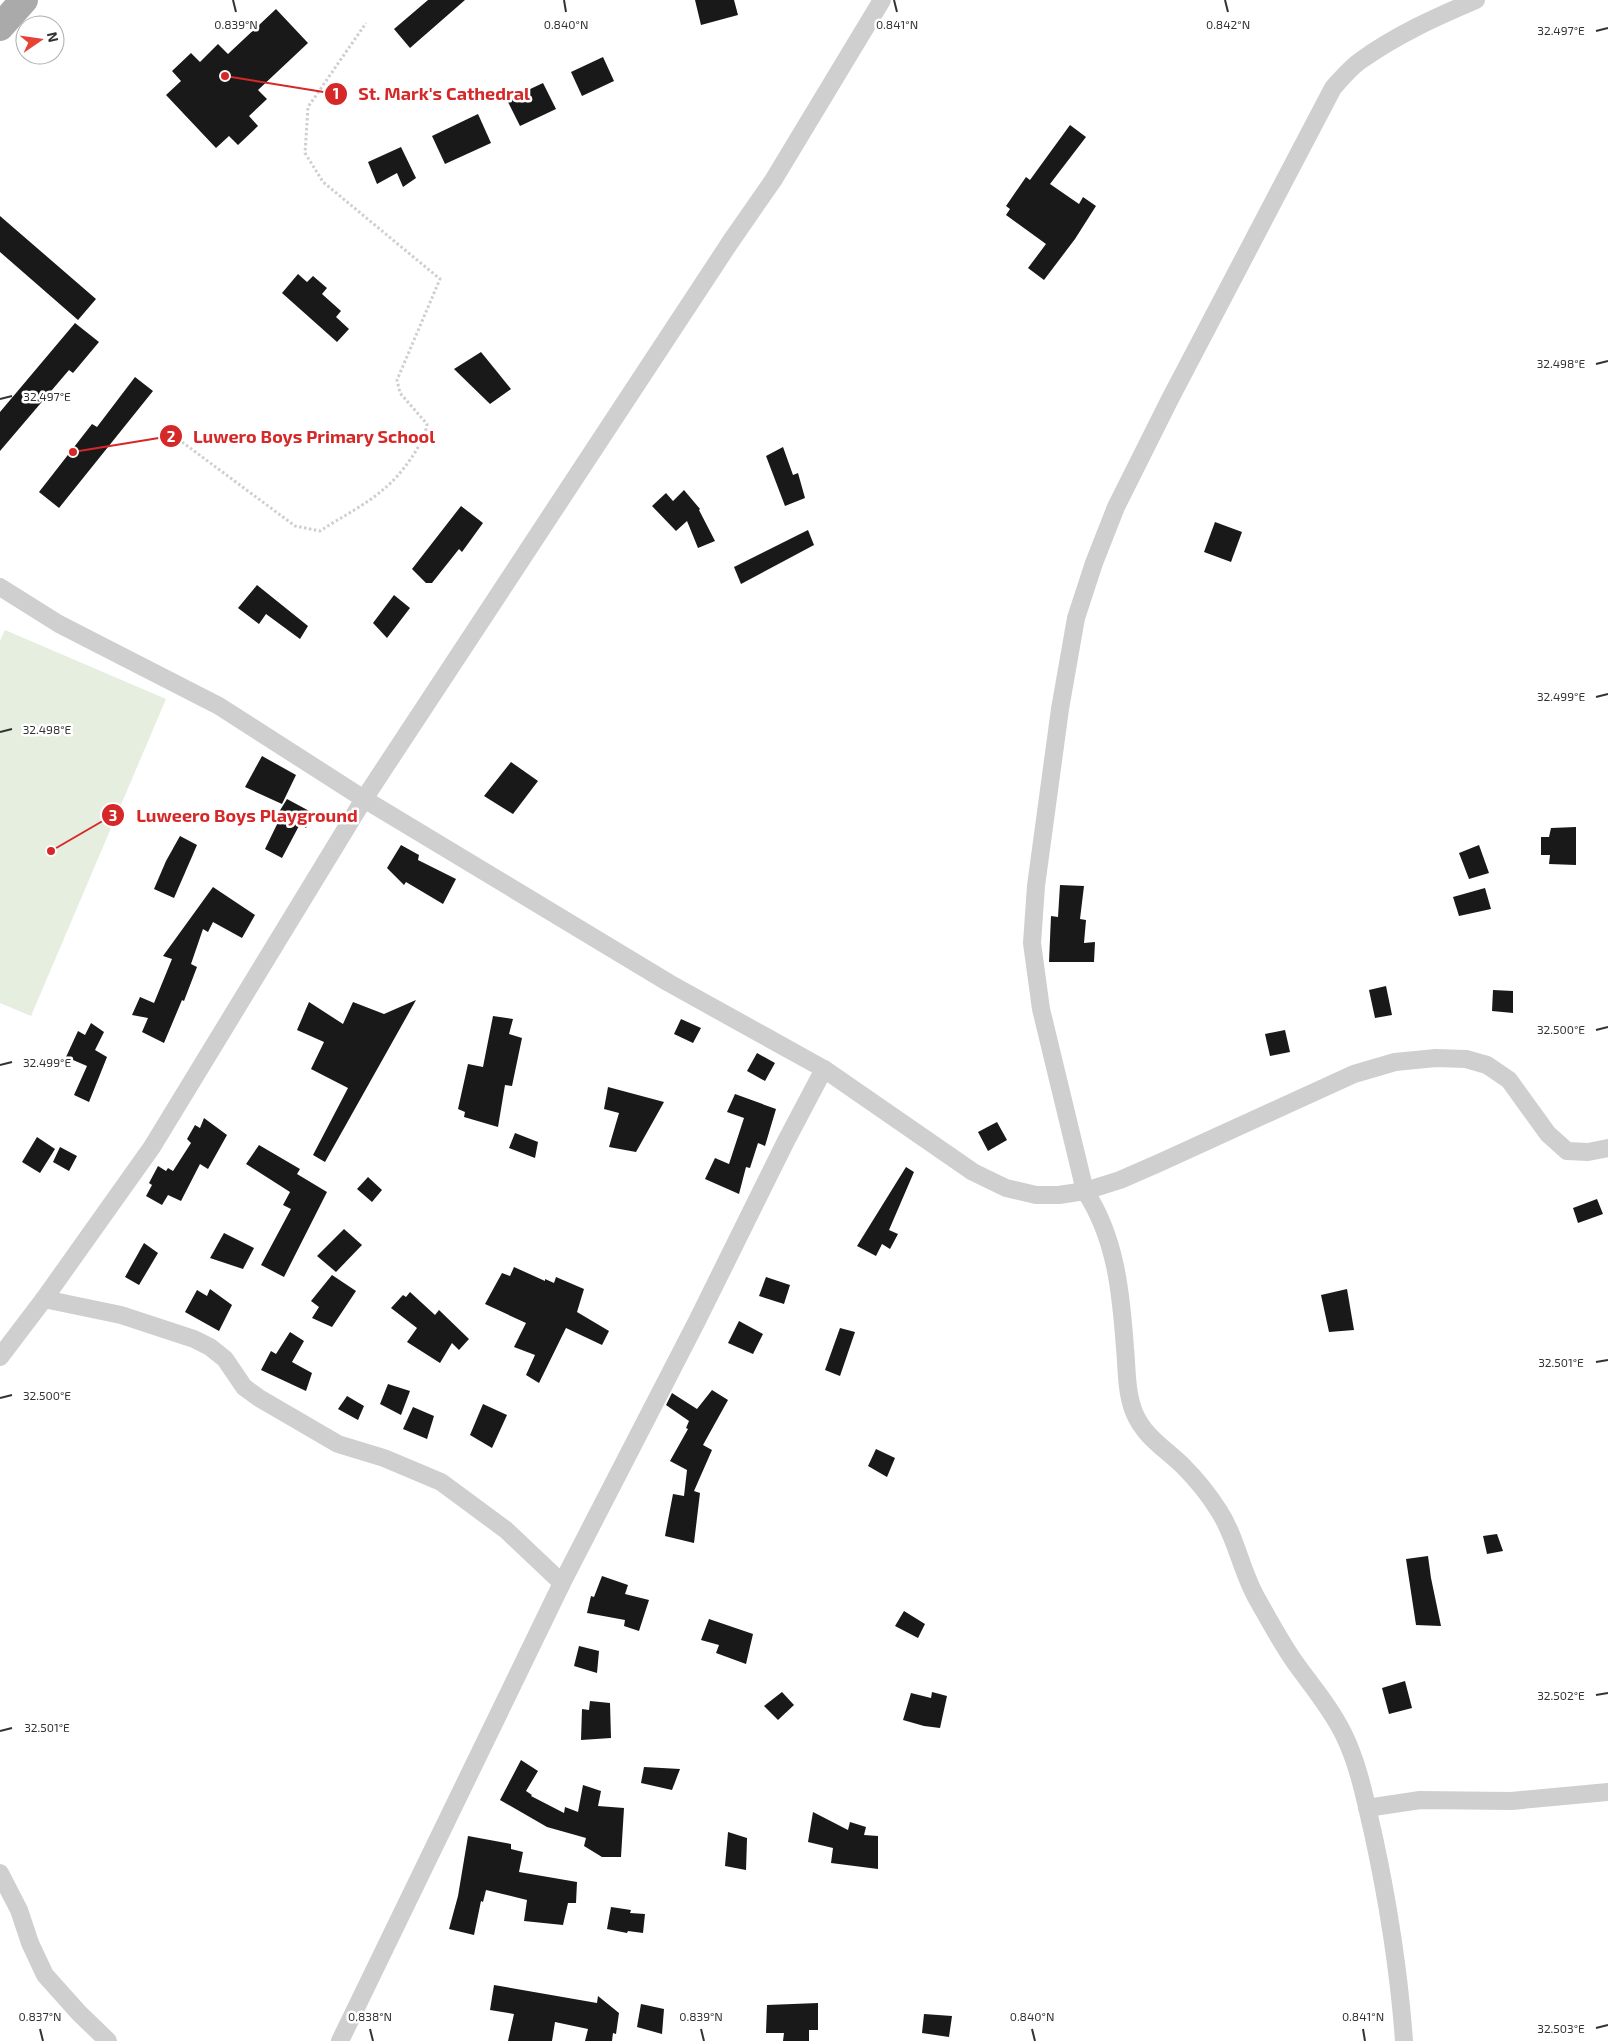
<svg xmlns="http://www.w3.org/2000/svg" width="1608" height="2041" viewBox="0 0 1608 2041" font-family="'Exo 2',sans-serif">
<rect width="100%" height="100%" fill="#fff"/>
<polygon fill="#e6eee0" points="5,630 166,699 31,1016 0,1003 0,641"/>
<g fill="#191919">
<polygon points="428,0 465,0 410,48 394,29"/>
<polygon points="695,0 734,0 738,15 701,25"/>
<polygon points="276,9 308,43 258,90 267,99 249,116 258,126 238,145 229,136 216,148 166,95 181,81 172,71 191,53 200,62 218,44 228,54"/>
<polygon points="603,57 614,81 582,96 571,72"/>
<polygon points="543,83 556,109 520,126 507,100"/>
<polygon points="478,114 491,143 445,164 432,136"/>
<polygon points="1070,125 1086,137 1050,184 1079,204 1083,197 1096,206 1075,239 1044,280 1028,268 1046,244 1006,215 1010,209 1006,206 1026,177 1030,180"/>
<polygon points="401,147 416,178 403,187 397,173 377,184 368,162"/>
<polygon points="0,216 96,299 78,320 0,252"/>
<polygon points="298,274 307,282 313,276 327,288 322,294 341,311 336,317 349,329 337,342 282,293"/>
<polygon points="75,323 99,342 73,373 69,370 0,451 0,412"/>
<polygon points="481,352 511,389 490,404 454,369"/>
<polygon points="135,377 153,391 59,508 39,492 92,424 97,427"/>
<polygon points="783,447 793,475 798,473 805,498 785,506 766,456"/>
<polygon points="684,490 700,509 699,510 715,541 698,548 687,521 676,531 652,506 666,493 673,501"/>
<polygon points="461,506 483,523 462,552 459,549 432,583 426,583 412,569"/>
<polygon points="1215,522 1242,532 1231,562 1204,552"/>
<polygon points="808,530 814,545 741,584 734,567"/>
<polygon points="257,585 308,626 300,639 266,614 259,624 238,608"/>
<polygon points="394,595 410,608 387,638 373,623"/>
<polygon points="262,756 296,775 282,804 245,787"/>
<polygon points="511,762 538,781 513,814 484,796"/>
<polygon points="287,799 313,813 306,828 300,824 282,858 265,849 282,814 279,812"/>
<polygon points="1576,827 1576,865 1549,864 1550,855 1541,855 1541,837 1549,837 1551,828"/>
<polygon points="180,836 197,845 174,898 154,889 166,861"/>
<polygon points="401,845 419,855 418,860 456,879 443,904 406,882 404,885 387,868"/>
<polygon points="1479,845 1489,873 1469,879 1459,853"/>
<polygon points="1060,885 1084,886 1080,919 1086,920 1084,943 1095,942 1094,962 1049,962 1051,916 1058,917"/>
<polygon points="213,887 255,915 242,938 213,922 208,932 203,929 191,964 197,967 184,1001 182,1000 164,1043 142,1032 148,1018 132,1015 140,997 154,1003 172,959 163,956"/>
<polygon points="1485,888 1491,909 1459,916 1453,897"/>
<polygon points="1386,986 1392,1015 1375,1018 1369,990"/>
<polygon points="1493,990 1513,991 1513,1013 1492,1011"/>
<polygon points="416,1000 325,1162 313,1155 348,1088 311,1069 324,1042 297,1030 309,1002 343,1024 353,1002 384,1014"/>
<polygon points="493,1016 513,1019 509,1034 522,1038 512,1086 505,1085 498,1127 464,1117 465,1112 458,1109 468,1064 483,1067"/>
<polygon points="681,1019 701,1028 693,1043 674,1034"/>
<polygon points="91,1023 104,1032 95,1050 107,1057 89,1102 74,1095 87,1066 66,1057 78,1031 85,1035"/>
<polygon points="1285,1030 1290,1052 1270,1056 1265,1034"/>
<polygon points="757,1053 775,1063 765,1081 747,1071"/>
<polygon points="608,1087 664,1102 636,1152 609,1147 619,1113 604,1109"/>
<polygon points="735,1094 776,1109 765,1146 758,1143 750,1168 746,1167 739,1194 705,1179 715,1158 729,1164 744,1118 727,1112"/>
<polygon points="204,1118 227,1135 208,1169 200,1164 181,1201 168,1195 162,1205 146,1196 152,1185 149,1183 158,1166 166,1171 168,1168 173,1171 191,1143 187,1139 195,1125 200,1128"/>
<polygon points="997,1122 1007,1140 988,1151 978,1132"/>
<polygon points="515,1133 538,1142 535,1158 509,1148"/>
<polygon points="37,1137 55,1149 40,1173 22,1162"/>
<polygon points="259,1145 300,1169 297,1174 327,1192 284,1277 261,1265 291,1209 283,1205 290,1192 246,1164"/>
<polygon points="60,1147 77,1156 69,1171 53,1162"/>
<polygon points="906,1167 914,1172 889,1230 898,1234 890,1249 882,1244 876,1256 857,1246"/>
<polygon points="368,1177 382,1190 372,1202 357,1189"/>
<polygon points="1597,1199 1603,1214 1578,1223 1573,1208"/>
<polygon points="344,1229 362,1245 336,1272 317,1256"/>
<polygon points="224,1233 254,1248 243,1269 210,1258"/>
<polygon points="144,1243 158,1253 139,1285 125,1277"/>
<polygon points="514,1267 545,1281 545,1279 554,1283 556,1277 584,1289 577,1312 609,1331 602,1345 566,1328 539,1383 526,1375 535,1355 514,1347 526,1323 485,1304 502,1273 510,1276"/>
<polygon points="332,1275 356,1291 332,1327 312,1318 319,1307 311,1301"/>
<polygon points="766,1277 790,1285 784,1304 759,1296"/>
<polygon points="210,1289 232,1305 219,1331 185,1312 197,1290 207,1296"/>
<polygon points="1347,1289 1354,1330 1329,1332 1321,1295"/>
<polygon points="410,1292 435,1315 439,1310 469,1339 459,1350 452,1343 440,1363 407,1342 417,1328 391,1308 403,1295 406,1297"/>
<polygon points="739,1321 763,1334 753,1354 728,1343"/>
<polygon points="840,1328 855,1332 840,1376 825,1370"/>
<polygon points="290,1332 304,1341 292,1362 312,1373 306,1391 261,1370 271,1351 276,1354"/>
<polygon points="388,1384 410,1391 401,1415 380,1404"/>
<polygon points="712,1390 728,1400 703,1445 712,1450 694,1491 700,1493 694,1543 665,1536 673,1494 684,1496 687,1470 670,1461 688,1429 686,1428 689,1421 666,1405 672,1393 697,1409"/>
<polygon points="347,1396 364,1406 358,1420 338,1409"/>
<polygon points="483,1404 507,1415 492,1448 470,1435"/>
<polygon points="413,1407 434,1416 427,1439 403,1429"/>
<polygon points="876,1449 895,1458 887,1477 868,1466"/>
<polygon points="1497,1534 1503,1551 1487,1554 1483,1536"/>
<polygon points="1428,1556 1431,1578 1441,1626 1416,1625 1406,1559"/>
<polygon points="602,1576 628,1585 625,1594 649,1600 639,1631 624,1626 625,1620 587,1613 591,1596 594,1597"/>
<polygon points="904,1611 925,1624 918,1638 895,1626"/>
<polygon points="709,1619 753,1634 746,1664 716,1653 719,1645 701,1640"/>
<polygon points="579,1646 599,1651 597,1673 574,1666"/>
<polygon points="1405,1681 1412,1708 1389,1714 1382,1688"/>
<polygon points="782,1692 794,1705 778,1720 764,1706"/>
<polygon points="932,1692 947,1696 940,1728 924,1726 903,1720 911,1693 931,1698"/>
<polygon points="590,1701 610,1703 611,1738 581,1740 582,1709 589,1710"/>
<polygon points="521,1760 538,1771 526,1791 532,1795 531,1796 564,1813 565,1807 578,1812 583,1785 601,1791 598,1806 624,1808 621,1857 602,1857 584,1846 586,1838 547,1827 500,1800"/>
<polygon points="644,1767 680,1769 672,1790 641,1783"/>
<polygon points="813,1812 848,1830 850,1822 866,1827 864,1835 878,1836 878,1869 831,1863 833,1848 808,1842"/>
<polygon points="728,1832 747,1838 746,1870 725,1866"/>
<polygon points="468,1836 511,1844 511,1849 523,1852 519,1872 577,1882 576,1903 568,1903 563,1925 524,1921 527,1900 486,1890 483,1902 481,1901 474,1935 449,1929 458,1896"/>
<polygon points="611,1907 631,1910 630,1913 645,1914 643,1933 628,1931 627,1933 607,1929"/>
<polygon points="494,1985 597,2003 598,1996 619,2013 616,2034 613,2033 612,2041 585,2041 588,2029 555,2022 552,2041 508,2041 514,2014 490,2010"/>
<polygon points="818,2003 818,2030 809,2030 809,2041 783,2041 784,2033 766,2033 767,2005"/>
<polygon points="641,2004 664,2009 662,2034 637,2027"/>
<polygon points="924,2014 952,2016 949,2037 922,2033"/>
</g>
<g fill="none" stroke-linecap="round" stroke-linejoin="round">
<path stroke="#cfcfcf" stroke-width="3" stroke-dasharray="2.5 2.5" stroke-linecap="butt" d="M170,433L295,526L320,531C341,517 366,505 385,488C400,476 425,443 427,424L400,393L397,380L440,279L323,182L305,153L308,107L366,23"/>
<g stroke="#cfcfcf" stroke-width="18">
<polyline points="0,587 59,624 219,706 364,799 669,983 824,1069 973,1172 1006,1188 1036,1195 1059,1195 1085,1191 1120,1180 1159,1163 1354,1074 1395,1062 1436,1058 1466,1059 1487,1065 1509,1080 1548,1134 1567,1151 1588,1152 1608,1148"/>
<polyline points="44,1299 121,1315 194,1339 210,1347 225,1359 244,1387 259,1398 338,1444 384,1458 441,1482 506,1530 562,1583"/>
<polyline points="0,1357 44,1299 152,1147 364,799 731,241 774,179 882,0"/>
<polyline points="1367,1808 1420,1800 1511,1801 1608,1792"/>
<polyline points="0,1873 19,1910 30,1943 45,1975 79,2013 108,2041"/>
<polyline points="340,2041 562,1583 697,1321 786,1141 824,1069"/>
<path d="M1404,2041C1399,1971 1388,1902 1373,1833C1365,1799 1359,1766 1344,1735C1331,1708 1311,1685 1294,1661C1280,1641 1268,1618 1256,1597C1241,1570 1236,1537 1219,1511C1209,1495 1197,1480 1184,1467C1166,1449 1144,1437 1134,1412C1126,1392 1127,1369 1125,1348C1121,1293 1116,1238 1085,1191L1041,1009L1032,943L1036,886L1060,709L1076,618L1094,563L1116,507L1170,399L1333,88C1341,79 1350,68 1360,61C1396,35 1436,17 1476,0"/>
</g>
<polyline stroke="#aaa" stroke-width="28" points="0,27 24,0"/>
</g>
<path fill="none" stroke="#323232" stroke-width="2" d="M233,0L236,12M564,0L566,12M894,0L897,12M1225,0L1228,12M1596,31L1608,28M1596,364L1608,361M0,399L12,396M1596,697L1608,694M0,732L12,729M1596,1030L1608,1027M0,1065L12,1062M1596,1362L1608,1360M0,1398L12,1395M1596,1695L1608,1693M0,1731L12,1728M1596,2028L1608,2025M40,2029L43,2041M370,2029L373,2041M701,2029L704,2041M1032,2029L1035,2041M1363,2029L1365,2041"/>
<g font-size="12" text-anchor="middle" fill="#323232" stroke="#fff" stroke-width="5" stroke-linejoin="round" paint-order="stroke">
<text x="236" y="29">0.839°N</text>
<text x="566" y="29">0.840°N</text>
<text x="897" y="29">0.841°N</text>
<text x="1228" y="29">0.842°N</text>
<text x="1561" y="35">32.497°E</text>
<text x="1561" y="368">32.498°E</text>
<text x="47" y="401">32.497°E</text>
<text x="1561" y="701">32.499°E</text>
<text x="47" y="734">32.498°E</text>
<text x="1561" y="1034">32.500°E</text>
<text x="47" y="1067">32.499°E</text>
<text x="1561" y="1367">32.501°E</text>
<text x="47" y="1400">32.500°E</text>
<text x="1561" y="1700">32.502°E</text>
<text x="47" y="1732">32.501°E</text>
<text x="40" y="2021">0.837°N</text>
<text x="370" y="2021">0.838°N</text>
<text x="701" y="2021">0.839°N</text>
<text x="1032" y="2021">0.840°N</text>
<text x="1363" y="2021">0.841°N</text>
<text x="1561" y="2033">32.503°E</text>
</g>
<path fill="none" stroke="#d62828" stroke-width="2" d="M225 76L336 94M73 452L171 436M51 851L113 815"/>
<g fill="#d62828" stroke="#fff" stroke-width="2">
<circle cx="225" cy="76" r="5"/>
<circle cx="73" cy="452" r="5"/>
<circle cx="51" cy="851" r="5"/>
<circle cx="336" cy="94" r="12"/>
<circle cx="171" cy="436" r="12"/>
<circle cx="113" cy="815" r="12"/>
</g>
<g font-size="15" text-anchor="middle" font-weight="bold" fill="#fff">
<text x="336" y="99">1</text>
<text x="171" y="442">2</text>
<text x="113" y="821">3</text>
</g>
<g font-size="18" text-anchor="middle" font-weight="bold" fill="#d62828" stroke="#fff" stroke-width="5" stroke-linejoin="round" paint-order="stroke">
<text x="444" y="100">St. Mark's Cathedral</text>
<text x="314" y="443">Luwero Boys Primary School</text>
<text x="247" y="822">Luweero Boys Playground</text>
</g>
<g transform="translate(40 40) rotate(77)"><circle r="24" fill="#ffffff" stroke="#adadad"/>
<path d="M0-4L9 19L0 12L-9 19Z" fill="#e64336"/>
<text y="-8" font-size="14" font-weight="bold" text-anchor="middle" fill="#323232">N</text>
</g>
</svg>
